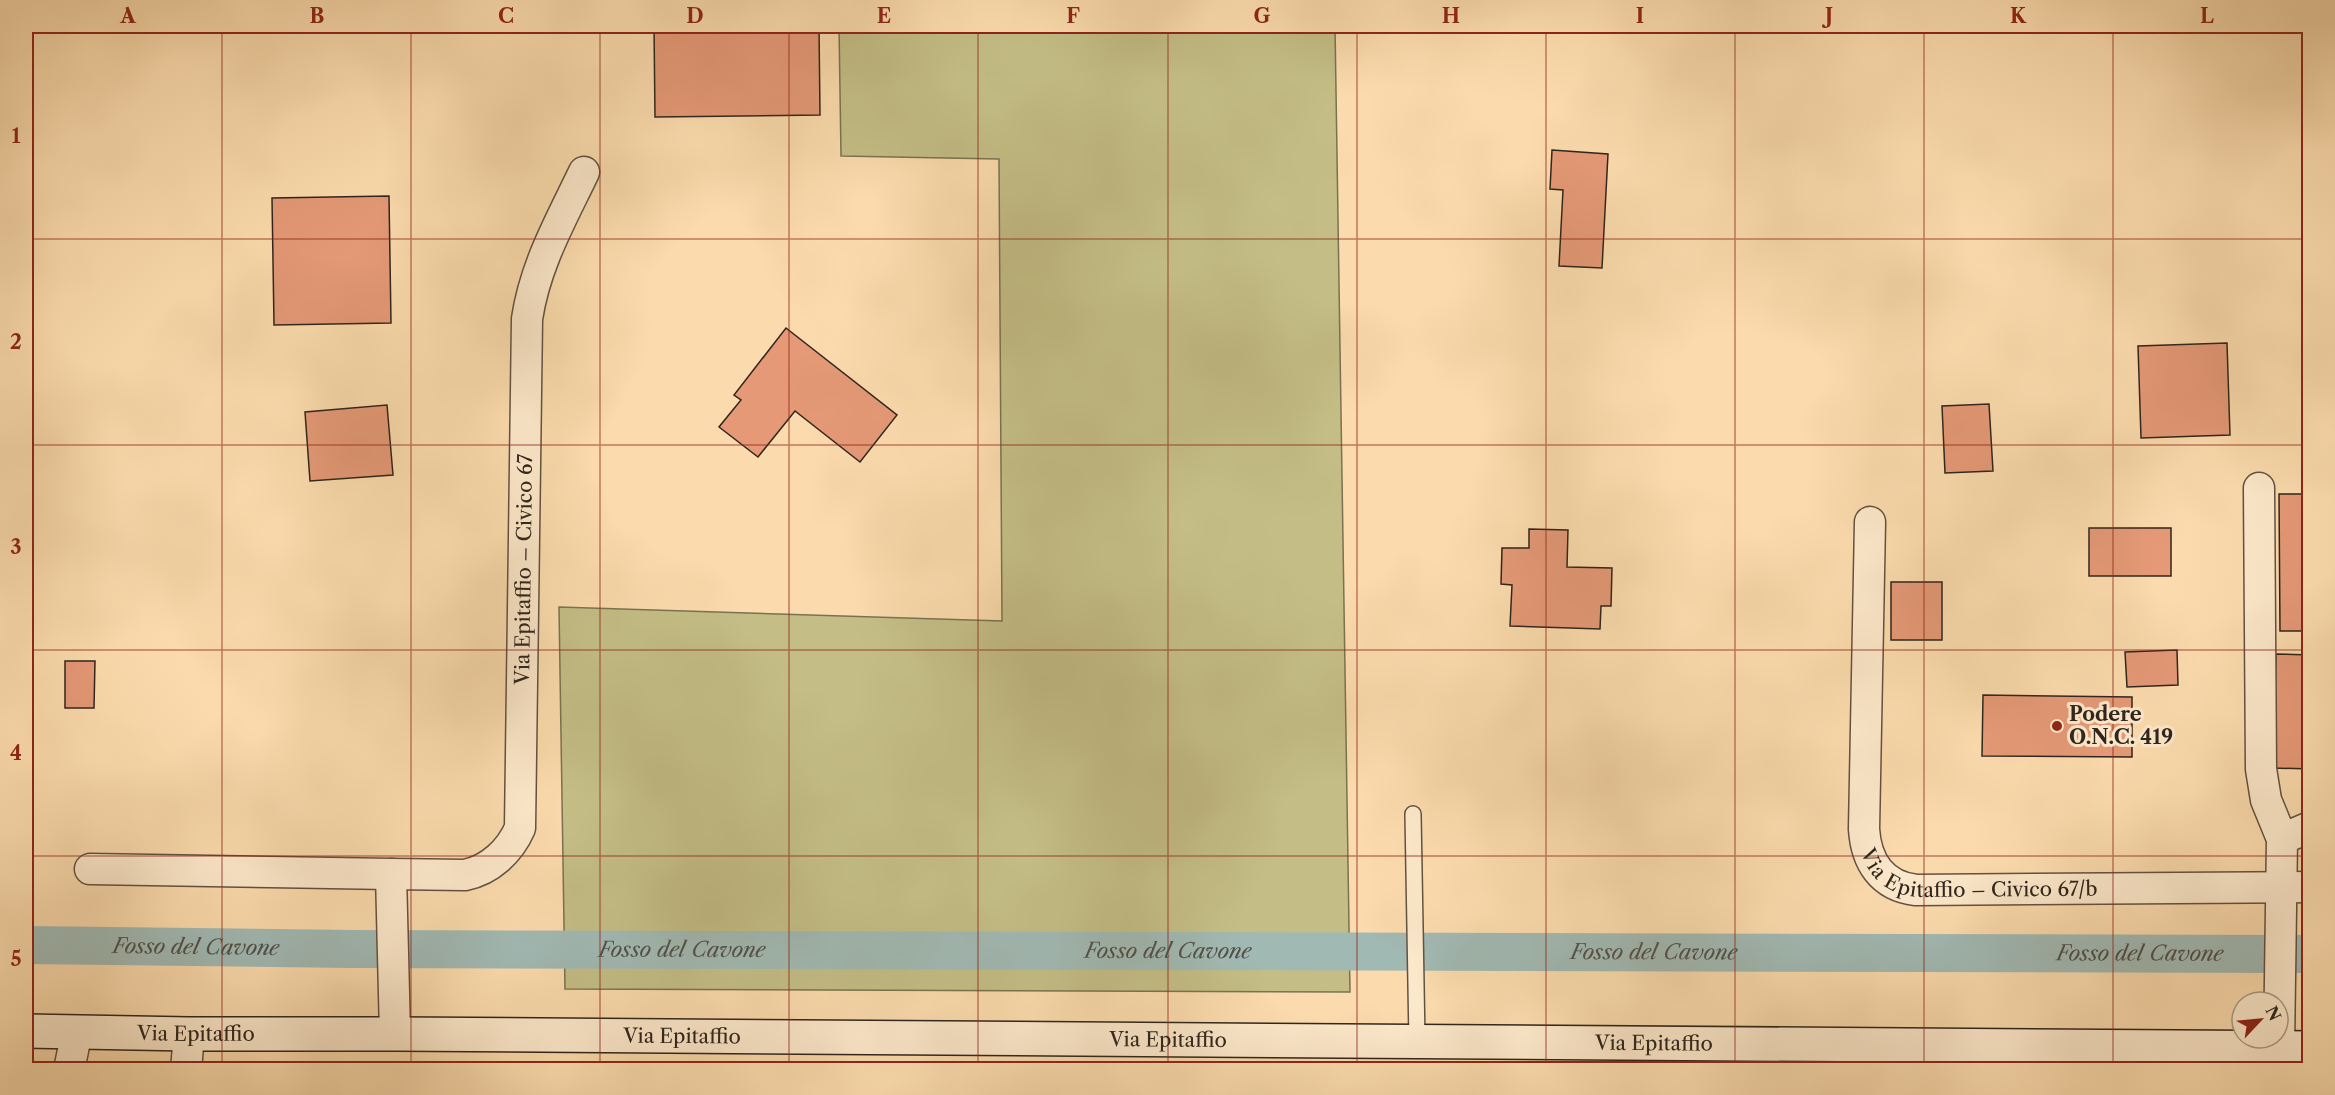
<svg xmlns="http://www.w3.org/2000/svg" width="2335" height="1095" viewBox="0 0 2335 1095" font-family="'Libre Caslon Text',serif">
<rect width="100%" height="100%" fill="#fbdbad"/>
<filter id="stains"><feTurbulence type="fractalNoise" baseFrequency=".00333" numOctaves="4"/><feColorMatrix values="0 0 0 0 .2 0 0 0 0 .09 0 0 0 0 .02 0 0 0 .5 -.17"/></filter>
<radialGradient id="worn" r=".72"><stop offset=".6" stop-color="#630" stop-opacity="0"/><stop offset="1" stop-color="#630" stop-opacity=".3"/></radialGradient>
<polygon fill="#c4be86" stroke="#7a7252" stroke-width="1.5" points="839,26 1335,26 1350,992 565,989 559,607 1002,621 999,159 841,156"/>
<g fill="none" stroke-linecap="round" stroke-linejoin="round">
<path stroke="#a1b9b3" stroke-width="38" id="s1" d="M26,945L353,949L2310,954"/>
</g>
<g fill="#e59977" stroke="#2f251d" stroke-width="1.5">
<polygon points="654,26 819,26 820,115 655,117"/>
<polygon points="1552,150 1608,154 1602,268 1559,266 1563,190 1550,189"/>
<polygon points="389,196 391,323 274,325 272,198"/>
<polygon points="786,328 897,415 860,462 795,411 758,457 719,427 741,400 734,395"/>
<polygon points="2227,343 2230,435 2141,438 2138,346"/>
<polygon points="1989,404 1993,471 1945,473 1942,406"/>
<polygon points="387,405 393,475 310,481 305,412"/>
<polygon points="2279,494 2310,494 2310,631 2280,631"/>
<rect x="2089" y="528" width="82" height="48"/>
<polygon points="1529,529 1568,530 1567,567 1612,568 1611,606 1601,606 1600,629 1510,626 1512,585 1501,584 1502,548 1529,548"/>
<rect x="1891" y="582" width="51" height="58"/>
<polygon points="2177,650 2178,685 2127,687 2125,652"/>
<polygon points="2276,654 2310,655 2310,769 2273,768"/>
<polygon points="65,661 95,661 94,708 65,708"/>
<polygon points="26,684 29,684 27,836 26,836"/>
<polygon points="1983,695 2132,697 2132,757 1982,756"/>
</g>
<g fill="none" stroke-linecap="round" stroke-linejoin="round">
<defs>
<polyline id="service" points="1413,814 1417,1041"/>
<g id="minor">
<polyline points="2259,488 2261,769 2266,800 2282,839 2279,1048"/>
<path id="s2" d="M1870,522L1864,829C1866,861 1881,886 1916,890L2310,887"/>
<polyline points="2282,839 2310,827"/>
<polyline points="90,869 391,874"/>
<path id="s3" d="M395,1034L391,874L465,875C490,870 510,851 520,828L527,319C535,265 561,220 584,172"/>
<polyline points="69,1070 77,1031"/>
<polyline points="186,1070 189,1034"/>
</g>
<g id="secondary">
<path id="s4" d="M26,1031L189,1034H395L2310,1048"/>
</g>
</defs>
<use href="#service" stroke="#625241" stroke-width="18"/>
<use href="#minor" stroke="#625241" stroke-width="33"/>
<use href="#secondary" stroke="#2f251d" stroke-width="36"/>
<use href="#service" stroke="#fce8ca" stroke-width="15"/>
<use href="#minor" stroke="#fce8ca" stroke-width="30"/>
<use href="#secondary" stroke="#fce8ca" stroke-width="33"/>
</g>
<path fill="none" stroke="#8f2418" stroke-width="1.5" stroke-opacity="0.55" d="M222,26V1070M411,26V1070M600,26V1070M789,26V1070M978,26V1070M1168,26V1070M1357,26V1070M1546,26V1070M1735,26V1070M1924,26V1070M2113,26V1070M26,239H2310M26,445H2310M26,650H2310M26,856H2310"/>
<circle fill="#8f2418" stroke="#fce8ca" stroke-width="2" cx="2057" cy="726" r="6"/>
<g text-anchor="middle" stroke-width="6" stroke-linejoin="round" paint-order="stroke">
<g font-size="20" fill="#2f251d" stroke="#fce8ca">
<text dy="7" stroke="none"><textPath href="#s3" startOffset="568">Via Epitaffio – Civico 67</textPath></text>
<text dy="7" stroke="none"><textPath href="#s2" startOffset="452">Via Epitaffio – Civico 67/b</textPath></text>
<text dy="7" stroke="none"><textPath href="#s4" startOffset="170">Via Epitaffio</textPath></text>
<text dy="7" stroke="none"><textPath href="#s4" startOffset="656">Via Epitaffio</textPath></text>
<text dy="7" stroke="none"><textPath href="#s4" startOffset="1142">Via Epitaffio</textPath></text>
<text dy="7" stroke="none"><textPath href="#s4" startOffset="1628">Via Epitaffio</textPath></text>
</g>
<g font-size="20" font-weight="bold" fill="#2f251d" stroke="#fce8ca" text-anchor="start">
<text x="2069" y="721">Podere<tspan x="2069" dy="23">O.N.C. 419</tspan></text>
</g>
<g font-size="21" font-style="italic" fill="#51514a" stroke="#fce8ca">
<text dy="7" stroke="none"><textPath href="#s1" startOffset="170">Fosso del Cavone</textPath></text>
<text dy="7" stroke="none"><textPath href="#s1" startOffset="656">Fosso del Cavone</textPath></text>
<text dy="7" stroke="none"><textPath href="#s1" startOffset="1142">Fosso del Cavone</textPath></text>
<text dy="7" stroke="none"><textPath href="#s1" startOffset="1628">Fosso del Cavone</textPath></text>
<text dy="7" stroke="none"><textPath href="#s1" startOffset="2114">Fosso del Cavone</textPath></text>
</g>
</g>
<rect width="2335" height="1095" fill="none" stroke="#fbdbad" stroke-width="66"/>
<g transform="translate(2260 1020) rotate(64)"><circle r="28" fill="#fce8ca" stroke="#aa9a85" stroke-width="1.5"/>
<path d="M0-4.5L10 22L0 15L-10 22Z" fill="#8f2418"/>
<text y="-9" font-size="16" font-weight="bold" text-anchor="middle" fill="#2f251d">N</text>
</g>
<rect x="33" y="33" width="2269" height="1029" fill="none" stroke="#8f2418" stroke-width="2"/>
<g font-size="20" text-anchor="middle" font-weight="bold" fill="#8f2418">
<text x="128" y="23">A</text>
<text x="317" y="23">B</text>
<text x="506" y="23">C</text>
<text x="695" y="23">D</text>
<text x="884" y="23">E</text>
<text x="1073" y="23">F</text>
<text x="1262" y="23">G</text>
<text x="1451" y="23">H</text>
<text x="1640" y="23">I</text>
<text x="1829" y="23">J</text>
<text x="2018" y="23">K</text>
<text x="2207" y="23">L</text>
<text x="16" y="143">1</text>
<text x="16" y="349">2</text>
<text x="16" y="554">3</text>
<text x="16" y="760">4</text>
<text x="16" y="966">5</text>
</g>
<rect width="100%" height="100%" filter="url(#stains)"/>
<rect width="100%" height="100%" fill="url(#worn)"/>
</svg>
